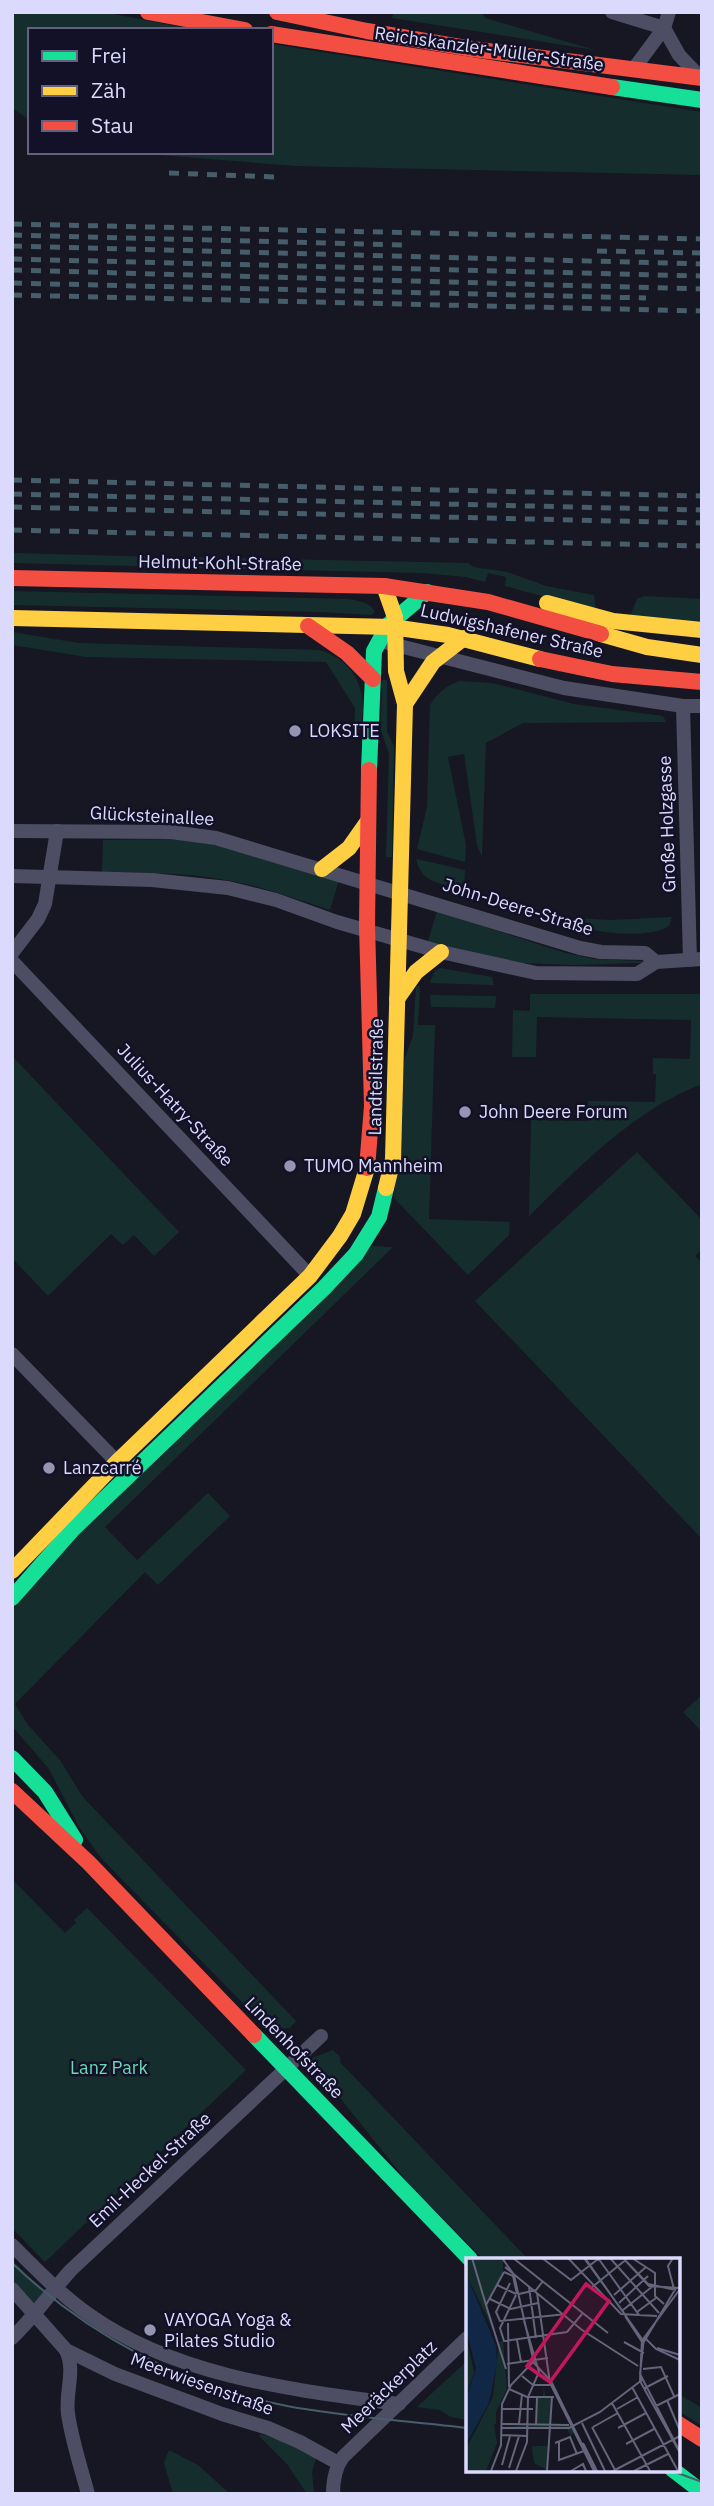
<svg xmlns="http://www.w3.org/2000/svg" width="714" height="2506" viewBox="0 0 714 2506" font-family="'IBM Plex Sans',sans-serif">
<rect width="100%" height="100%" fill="#171623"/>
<g fill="#152e2d">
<polygon points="12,12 103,12 197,30 30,30 30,120 12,108"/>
<polygon points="394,12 482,12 485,18 595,50 392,18"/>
<polygon points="271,44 702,112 702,175 295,166 123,152 271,152"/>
<polygon points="12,553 163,557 164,560 182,557 468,563 473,567 507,572 546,586 594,595 596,611 505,586 506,577 488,573 485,582 466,577 423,573 12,563"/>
<path d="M12,591L346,599C356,600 371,602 375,612L371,615L319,612L12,605Z"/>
<polygon points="644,596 702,599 702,623 630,616 637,599"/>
<path d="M12,632L79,643L319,650C348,658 364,681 363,711C362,721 362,730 354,736L355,708L326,662L86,657L12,645Z"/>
<polygon points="382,680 387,680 387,732 394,746 392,857 386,857 389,754 381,730"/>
<path d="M459,681L492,683L574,704L663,716L666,722L523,723L486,743L482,857L477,845L464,754L448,757L466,845L465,862L417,849L427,807L430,705C438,692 445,687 459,681Z"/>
<path d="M184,839L218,844L339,880L330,910C296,899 262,886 226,880C185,872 144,873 102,872L103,840Z"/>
<path d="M416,859L465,870L464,889C442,883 422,885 416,859Z"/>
<polygon points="437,911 562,952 594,959 643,961 643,963 578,965 517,963 454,949 428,941"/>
<path d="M557,917L611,920L672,917L669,926C642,942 585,930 557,921Z"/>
<polygon points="440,968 492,977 494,985 430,983 434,972"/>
<polygon points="416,986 420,986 418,1025 435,1025 429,1219 510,1222 509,1235 468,1275 394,1198 404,1061 413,1036"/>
<path d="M530,994H702V1084C633,1111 581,1165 529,1216L531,1120L587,1121L588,1101L655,1102L656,1074H653V1058L690,1059L691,1020L537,1017L536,1057H512L513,1010L530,1011Z"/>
<polygon points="430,995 496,996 495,1008 431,1007"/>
<polygon points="12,1056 179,1232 154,1256 134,1235 123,1245 111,1234 48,1296 12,1258"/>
<polygon points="637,1152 702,1220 702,1249 695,1256 702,1263 702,1539 475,1301"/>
<polygon points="371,1246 393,1247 105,1527 137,1560 208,1493 230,1516 158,1585 145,1572 15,1704 28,1725 60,1760 82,1796 296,2021 290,2028 269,2030 101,1858 79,1827 49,1769 12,1726 12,1611 52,1560"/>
<polygon points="702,1695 702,1732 683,1712"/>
<polygon points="12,1879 65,1933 76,1923 74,1920 87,1908 246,2070 45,2262 12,2228"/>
<polygon points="333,2050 340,2057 340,2062 528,2259 483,2259 409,2184 309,2059"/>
<polygon points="12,2260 48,2295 35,2315 12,2289"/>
<polygon points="467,2361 467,2420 451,2417 440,2410 417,2407"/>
<polygon points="677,2393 702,2408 702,2426 677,2410"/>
<polygon points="260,2434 287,2441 316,2458 312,2472 314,2494 307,2494 287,2464 259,2436"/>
<polygon points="169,2450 198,2465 230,2494 173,2494 164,2463"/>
</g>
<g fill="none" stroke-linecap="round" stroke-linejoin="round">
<g stroke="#4d4d63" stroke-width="14">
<polyline points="612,12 664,28"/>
<polyline points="664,28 679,55 700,77"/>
<polyline points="633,70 664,28 669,12"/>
<polyline points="388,643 564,688 683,706 702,706"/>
<polyline points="683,706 690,960"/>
<polyline points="12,831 171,832 216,838 580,948 601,952 645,953 656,962"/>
<polyline points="12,876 152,880 228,888 276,900 337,922 441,952 536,973 637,974 656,962 702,959"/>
<polyline points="12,953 38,919 45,904 57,831"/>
<polyline points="12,961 310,1276"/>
<polyline points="12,1354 117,1462"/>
<path d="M12,2245C36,2269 60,2294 88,2314C176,2377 294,2390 399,2404"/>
<polyline points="12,2289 66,2350 115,2374 222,2414 268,2428 300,2442 338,2463"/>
<path d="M12,2338C34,2317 51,2292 71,2270L321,2036"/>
<path d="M66,2350C76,2372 65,2391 68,2414C72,2441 81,2468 88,2494"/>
<path d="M333,2494C333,2480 335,2468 343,2457L467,2338"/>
</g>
<g stroke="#16e098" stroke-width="16">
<polyline points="612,87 702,100"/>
<polyline points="369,770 374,651 388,625 427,592"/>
<polyline points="12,1598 73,1529 324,1288 356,1254 379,1217 386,1188"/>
<polyline points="12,1758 45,1792 75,1840"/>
<polyline points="254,2035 470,2259"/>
<polyline points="672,2469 702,2492"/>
</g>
<g stroke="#ffcf43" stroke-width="16">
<polyline points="384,586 395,617 396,671 405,704 393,1159 386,1188"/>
<polyline points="547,603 613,621 702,630"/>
<polyline points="12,618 392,627 448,635 540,659"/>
<polyline points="601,634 647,647 702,655"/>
<polyline points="405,704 433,662 464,638"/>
<polyline points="322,869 349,848 368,821"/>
<polyline points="397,999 416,972 441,952"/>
<polyline points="12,1571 117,1462 310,1276 340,1236 353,1214 367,1168"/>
</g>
<g stroke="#f24e42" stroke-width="16">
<polyline points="148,12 245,30"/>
<polyline points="277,12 367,31 472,49 702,78"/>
<polyline points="271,34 612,87"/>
<polyline points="12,578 384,586 488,602 601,634"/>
<polyline points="308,626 347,653 373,679"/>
<polyline points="540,659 612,674 702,682"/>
<polyline points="367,1168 372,1106 367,925 369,770"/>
<polyline points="12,1791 89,1863 254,2035"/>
<polyline points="677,2423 702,2439"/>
</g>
<g stroke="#465d6a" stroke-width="2">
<path d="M12,2263C89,2336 183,2386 287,2406C346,2417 408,2421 467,2428"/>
<polyline points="667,2469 702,2482"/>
</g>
<g stroke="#465d6a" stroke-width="5" stroke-dasharray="10 9" stroke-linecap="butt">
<polyline points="169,173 276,177"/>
<polyline points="12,224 702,239"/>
<polyline points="12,235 404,245"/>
<polyline points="12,246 702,264"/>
<polyline points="597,251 702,253"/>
<polyline points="12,259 702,276"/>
<polyline points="12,270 702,289"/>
<polyline points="12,283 646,298"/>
<polyline points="12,295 702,311"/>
<polyline points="12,480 702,496"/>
<polyline points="12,494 702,510"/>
<polyline points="12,507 702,523"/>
<polyline points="12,530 702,546"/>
</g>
</g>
<g fill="#9695b1" stroke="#131128" stroke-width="2.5">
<circle cx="295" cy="731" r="7"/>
<circle cx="465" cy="1112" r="7"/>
<circle cx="290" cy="1166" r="7"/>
<circle cx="49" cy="1468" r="7"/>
<circle cx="150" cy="2330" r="7"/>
</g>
<g text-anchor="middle" stroke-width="5" stroke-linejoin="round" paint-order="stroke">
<g font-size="18" fill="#dbdafd" stroke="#131128">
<text transform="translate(489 49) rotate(8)" y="6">Reichskanzler-Müller-Straße</text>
<text transform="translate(220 563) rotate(1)" y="6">Helmut-Kohl-Straße</text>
<text transform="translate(512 631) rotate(13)" y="6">Ludwigshafener Straße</text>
<text transform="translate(152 816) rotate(3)" y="6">Glücksteinallee</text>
<text transform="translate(667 824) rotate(-92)" y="6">Große Holzgasse</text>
<text transform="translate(518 907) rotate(17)" y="6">John-Deere-Straße</text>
<text transform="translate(376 1077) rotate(-89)" y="6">Landteilstraße</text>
<text transform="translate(175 1105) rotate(47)" y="6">Julius-Hatry-Straße</text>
<text transform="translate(294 2048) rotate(46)" y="6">Lindenhofstraße</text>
<text transform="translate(150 2170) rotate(-43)" y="6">Emil-Heckel-Straße</text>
<text transform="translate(202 2384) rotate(20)" y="6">Meerwiesenstraße</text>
<text transform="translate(389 2387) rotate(-44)" y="6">Meeräckerplatz</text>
</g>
<g font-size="18" fill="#dbdafd" stroke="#131128" text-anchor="start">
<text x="309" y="737">LOKSITE</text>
<text x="479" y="1118">John Deere Forum</text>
<text x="304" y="1172">TUMO Mannheim</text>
<text x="63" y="1474">Lanzcarré</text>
<text x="164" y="2326">VAYOGA Yoga &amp;<tspan x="164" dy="21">Pilates Studio</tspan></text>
</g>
<g font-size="18" fill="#68dbb3" stroke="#131128">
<text x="109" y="2074">Lanz Park</text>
</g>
</g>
<g transform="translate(466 2258)">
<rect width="214" height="214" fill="#171623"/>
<path d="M0,0H35L37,4V14L21,46L32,82L0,16ZM0,77L8,114L0,138ZM37,83L41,131L30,154V166H36H28L31,185L20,213H0V184L2,187L27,139L33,84ZM78,127L79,138L86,139L85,167H103L108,174L105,178L101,170L37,169L70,167L71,139L77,138ZM66,188H84L81,212L68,205Z" fill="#152e2d"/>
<path d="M0,16L30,88L31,105L23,145L0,186V141L10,110L0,71Z" fill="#102846"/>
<path fill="none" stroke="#65647a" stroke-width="2" d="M6,0L20,47M36,0L48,17L68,105L85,123L129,213M47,0L142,75M76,0L105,22L132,1M102,0L155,56L191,58M118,0L158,55M119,0L176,81L174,123L214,195M132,0L173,57M144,0L193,55M157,0L182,26L210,32M157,0L183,28L214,30M166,0L189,15V38L198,46M207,0L202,8L208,31M39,9L116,72L172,108M38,14L20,47L40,111M38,14L47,18L51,36M44,25L30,54L34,63L100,56M31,27L50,36M63,29L70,80M125,30L162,0M214,31L178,80L174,116L214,194M71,35L84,125L128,213M53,36L70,32L77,23M50,37L34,70L38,83L101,74L116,56M148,37L180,9M24,41L45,51L72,45M153,45L182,18M157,52L187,28M171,54L190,40M159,58L176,84M42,65L43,129M178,79L190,91L214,102M51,82L55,104M158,84L178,95M176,87L210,30M191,90L214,97M41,106L82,100M177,111L195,109L208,138M56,118L67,127H85M166,129L212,213M179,130L202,118M43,131L61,139H88M201,142L214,173M146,145L184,213M190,148L214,136M36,151H67M151,151L172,139M116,165L139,213M36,166L103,167M53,166L56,136M70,167L71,139M126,169L149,212M127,169L152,155M36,170H103L134,154L176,122M152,170L180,155M36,177L61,178M93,184V202L118,193M89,185L104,179L111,196M117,185L131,213M160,186L188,171M36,207L44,178M43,210L53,178M25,213L35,187L36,146L45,127L67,104M50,213L61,184L62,139L73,114L58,63M81,213L86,139M105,213L117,206L120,213M147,213L214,178M168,213L202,196"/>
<path fill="#c2185b" fill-opacity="0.15" stroke="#c2185b" stroke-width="3.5" d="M120,26L143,43L84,124L61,108Z"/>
<rect width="214" height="214" fill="none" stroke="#dbdafd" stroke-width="3.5"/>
</g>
<rect width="714" height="2506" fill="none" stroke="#dbdafd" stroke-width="28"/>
<rect x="28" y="28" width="245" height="126" fill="#131128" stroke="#63617d" stroke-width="2"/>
<rect x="42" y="51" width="35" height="10" fill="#16e098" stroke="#63617d" stroke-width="2"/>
<text x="91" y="63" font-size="21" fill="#dbdafd">Frei</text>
<rect x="42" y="86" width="35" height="10" fill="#ffcf43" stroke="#63617d" stroke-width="2"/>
<text x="91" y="98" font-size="21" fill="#dbdafd">Zäh</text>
<rect x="42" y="121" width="35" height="10" fill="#f24e42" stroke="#63617d" stroke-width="2"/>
<text x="91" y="133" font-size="21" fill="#dbdafd">Stau</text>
</svg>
